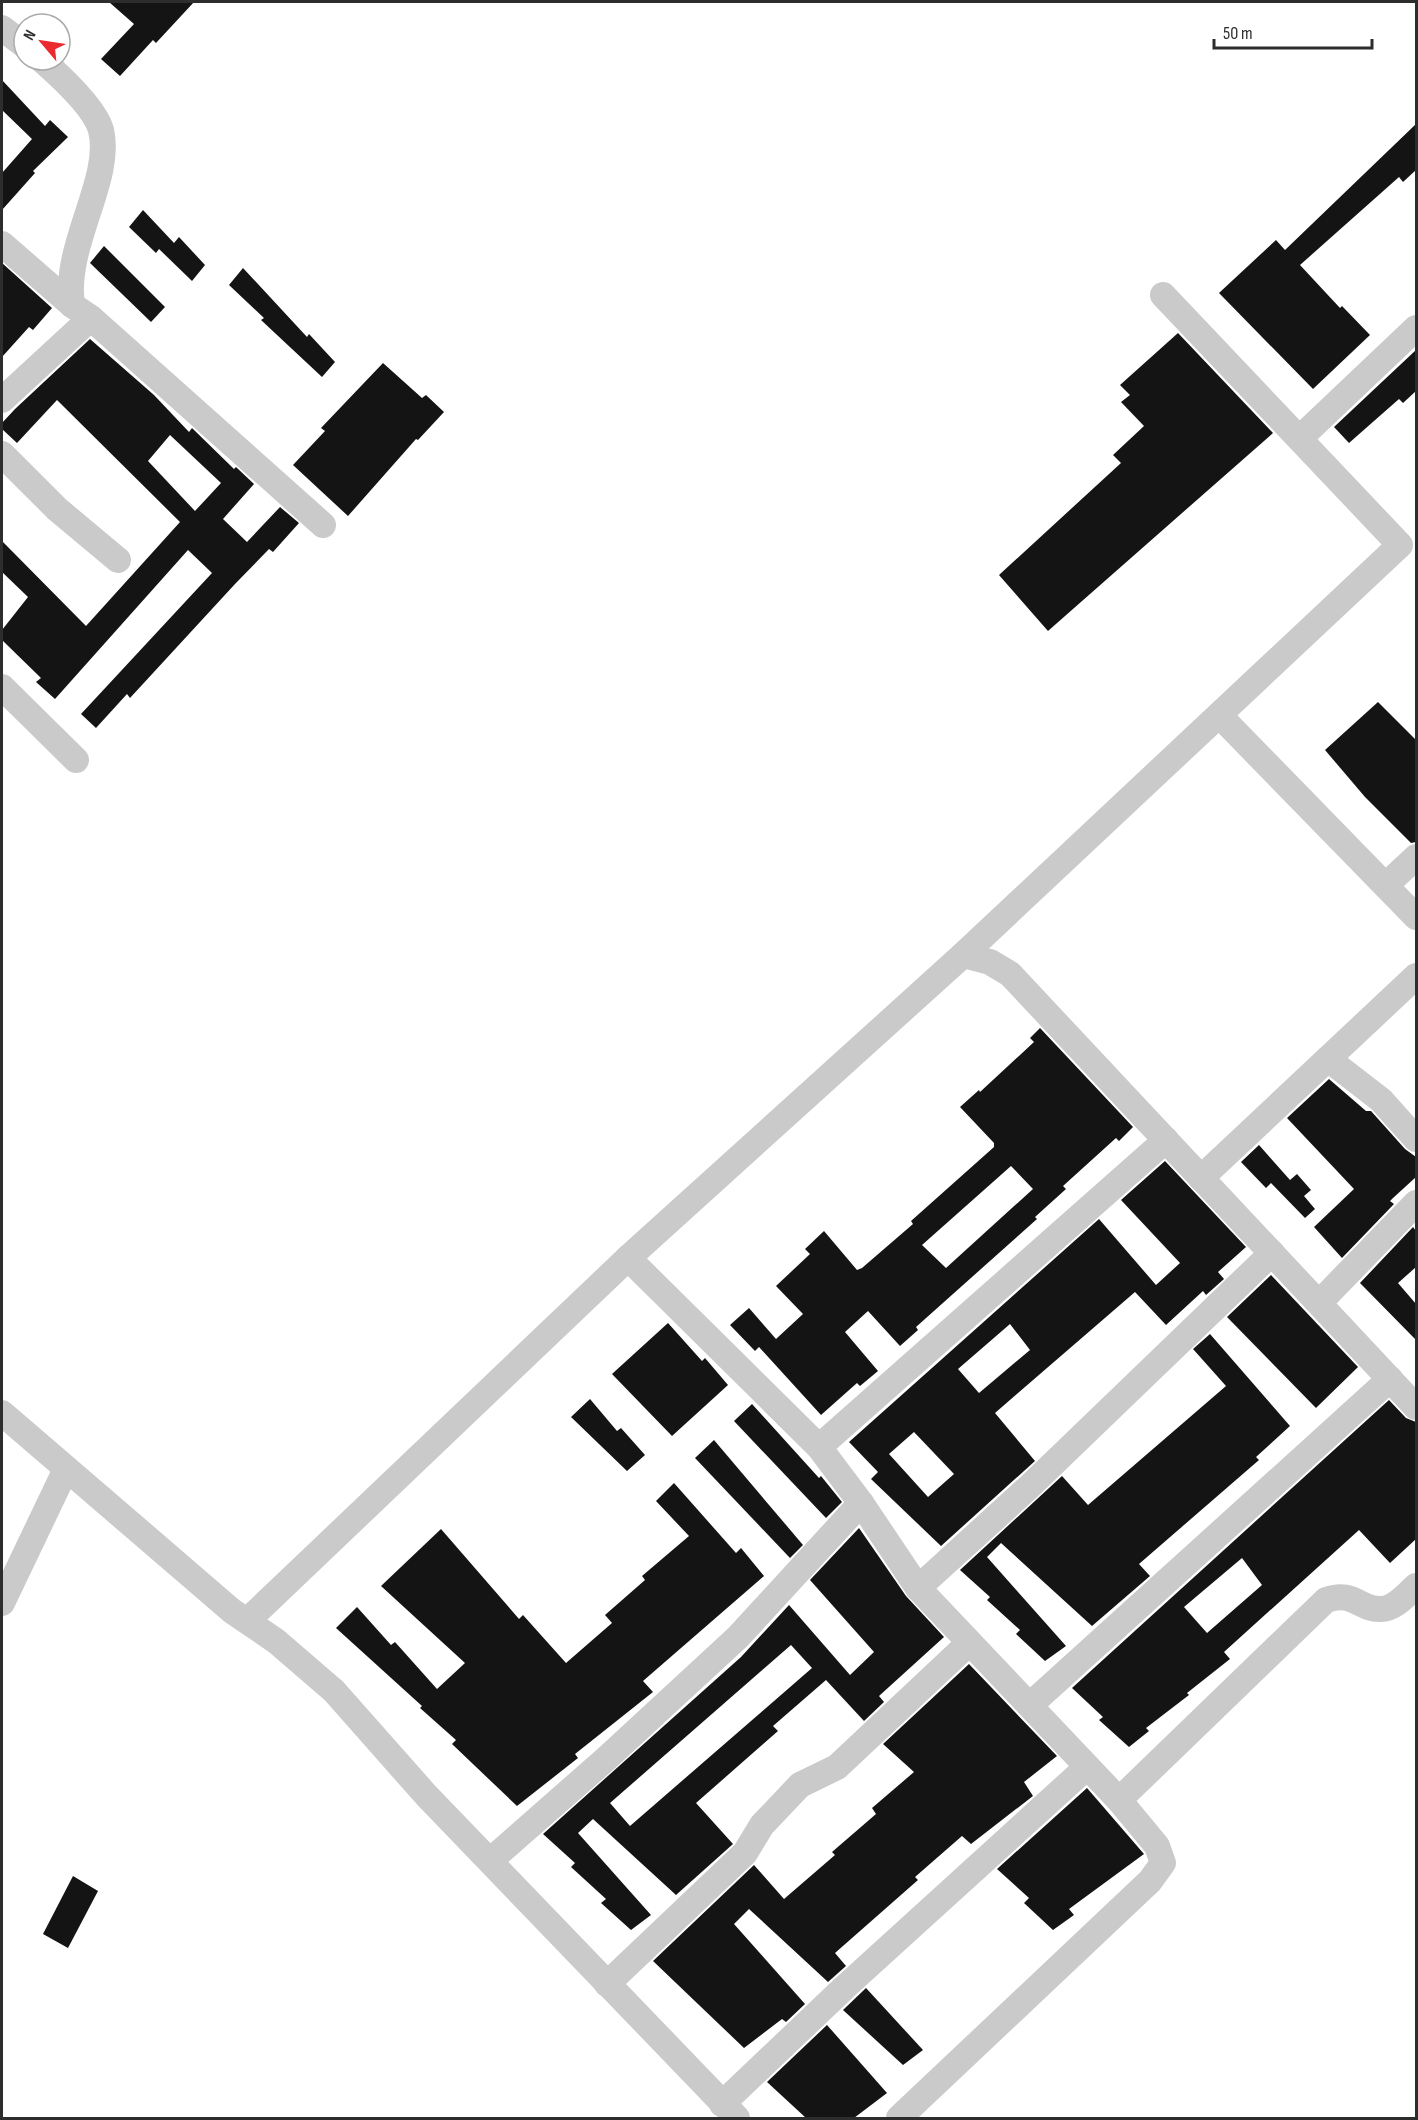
<svg xmlns="http://www.w3.org/2000/svg" width="1418" height="2120" viewBox="0 0 1418 2120" font-family="'Sofia Sans Condensed',sans-serif">
<rect width="100%" height="100%" fill="#fff"/>
<g fill="#141414" fill-rule="evenodd">
<polygon points="109,2 194,2 156,43 153,40 120,76 101,59 134,24"/>
<polygon points="2,80 45,126 50,120 68,137 33,171 35,173 2,210 2,173 32,139 2,110"/>
<polygon points="1416,124 1416,170 1403,182 1399,177 1300,265 1340,308 1342,306 1370,335 1313,389 1219,293 1276,240 1285,250"/>
<polygon points="143,210 174,243 179,237 205,265 192,281 159,249 156,253 129,227"/>
<polygon points="104,246 165,307 151,322 90,263"/>
<polygon points="2,263 52,308 33,330 29,327 2,357"/>
<polygon points="243,268 307,337 309,334 335,362 322,377 261,320 264,318 229,285"/>
<polygon points="1178,333 1273,433 1048,631 999,575 1121,463 1113,455 1144,426 1121,402 1130,395 1120,385"/>
<path d="M90,339L154,395L189,432L192,428L234,469L236,467L254,484L223,519L247,542L280,507L299,523L273,552L269,549L235,584L130,698L127,694L96,728L81,714L212,573L188,550L55,699L36,682L41,678L2,640V630L28,597L2,572V541L86,626L180,522L57,400L17,443L2,429V423L15,409ZM170,435L221,483L195,511L148,461Z"/>
<polygon points="1416,350 1416,391 1403,403 1399,399 1349,443 1334,427"/>
<polygon points="383,363 422,398 426,395 444,412 418,440 416,439 348,516 293,465 325,431 321,428"/>
<polygon points="1378,702 1416,740 1416,842 1411,843 1365,797 1325,750"/>
<path d="M1040,1028L1133,1127L1119,1141L1116,1138L1063,1186L1066,1189L1035,1217L1037,1219L916,1327L918,1330L900,1346L868,1311L845,1332L878,1371L860,1386L857,1383L821,1415L759,1347L755,1351L730,1325L749,1308L776,1339L803,1314L776,1286L810,1254L805,1249L824,1231L857,1270L862,1268L913,1224L911,1221L994,1147V1143L960,1107L979,1090L980,1092L1034,1042L1030,1038ZM1011,1166L1033,1189L946,1268L922,1245Z"/>
<polygon points="1329,1079 1366,1111 1371,1111 1405,1149 1416,1157 1416,1177 1393,1198 1390,1201 1394,1204 1342,1258 1314,1227 1354,1189 1287,1118"/>
<polygon points="1259,1145 1290,1180 1297,1174 1311,1190 1304,1196 1315,1209 1305,1218 1271,1183 1266,1188 1241,1162"/>
<path d="M1165,1161L1246,1247L1218,1272L1224,1279L1206,1295L1203,1291L1166,1325L1135,1292L995,1413L1035,1461L941,1546L871,1479L878,1472L849,1442L1099,1219L1156,1285L1180,1263L1121,1200ZM1010,1324L1030,1350L979,1393L958,1369ZM914,1432L954,1474L928,1497L889,1454Z"/>
<polygon points="1413,1227 1416,1231 1416,1267 1398,1283 1416,1304 1416,1340 1360,1283"/>
<polygon points="1271,1275 1358,1367 1316,1408 1227,1317"/>
<polygon points="668,1323 702,1361 705,1358 728,1385 672,1436 612,1374"/>
<polygon points="1210,1334 1290,1426 1256,1457 1259,1460 1139,1564 1150,1576 1092,1626 1001,1543 987,1557 1066,1646 1045,1661 1016,1634 1020,1630 987,1600 990,1597 960,1570 1062,1476 1088,1505 1226,1386 1193,1349"/>
<polygon points="590,1399 617,1431 621,1428 645,1455 627,1471 571,1417"/>
<path d="M1389,1400L1406,1418L1416,1422V1539L1390,1563L1359,1530L1224,1652L1230,1659L1187,1693L1189,1695L1146,1728L1149,1731L1129,1747L1099,1720L1103,1717L1072,1688ZM1242,1558L1262,1585L1207,1633L1184,1607Z"/>
<polygon points="752,1404 819,1478 821,1476 842,1502 826,1518 734,1421"/>
<polygon points="714,1440 803,1545 790,1558 695,1458"/>
<polygon points="674,1483 736,1553 741,1548 764,1576 643,1681 653,1692 575,1754 578,1758 517,1806 452,1744 456,1740 420,1708 422,1706 336,1628 357,1607 391,1645 395,1642 437,1689 465,1663 381,1586 441,1529 519,1619 523,1615 566,1663 612,1623 605,1615 645,1580 642,1576 689,1536 656,1501"/>
<path d="M859,1528L906,1596L944,1637L879,1696L884,1702L864,1721L826,1680L773,1726L778,1731L696,1803L733,1844L676,1895L593,1819L578,1833L651,1915L631,1930L601,1903L606,1899L571,1867L575,1863L543,1834L741,1657L789,1605L850,1675L874,1652L810,1580ZM791,1645L812,1668L630,1826L610,1803Z"/>
<polygon points="969,1664 1057,1756 1024,1782 1033,1796 971,1844 962,1836 915,1877 918,1880 835,1953 846,1966 828,1982 749,1909 734,1924 805,2004 786,2022 782,2019 744,2048 653,1961 754,1865 784,1899 835,1855 832,1852 876,1814 872,1808 914,1772 883,1744"/>
<polygon points="1087,1788 1144,1854 1069,1909 1074,1915 1053,1930 1024,1903 1029,1898 997,1869"/>
<polygon points="73,1876 98,1891 68,1948 43,1934"/>
<polygon points="866,1988 923,2050 903,2065 843,2010"/>
<polygon points="827,2025 887,2093 854,2118 806,2118 767,2082"/>
</g>
<g fill="none" stroke-linecap="round" stroke-linejoin="round">
<g stroke="#cacaca" stroke-width="26">
<polyline points="2,28 24,45"/>
<path d="M42,60C59,75 95,108 101,130C113,180 63,245 72,305"/>
<polyline points="2,244 72,305 91,318 323,525"/>
<polyline points="2,400 91,318"/>
<polyline points="1300,438 1416,328"/>
<polyline points="2,454 57,509 118,560"/>
<polyline points="2,687 76,760"/>
<polyline points="1220,716 1416,917"/>
<polyline points="1386,885 1416,857"/>
<polyline points="963,955 990,962 1010,974 1416,1407"/>
<polyline points="1328,1059 1381,1100 1416,1139"/>
<polyline points="1201,1178 1416,976"/>
<polyline points="628,1258 819,1447 861,1503 918,1588 1119,1800 1157,1846 1163,1863 1150,1881 899,2118"/>
<polyline points="1319,1303 1416,1203"/>
<polyline points="2,1413 232,1611 276,1641 334,1691 426,1795 737,2118"/>
<polyline points="819,1447 1166,1140"/>
<polyline points="918,1588 1030,1486 1272,1253"/>
<polyline points="2,1603 66,1469"/>
<polyline points="248,1620 628,1258 963,955 1400,545 1163,295"/>
<polyline points="1030,1705 1390,1379"/>
<path d="M1119,1800L1326,1600C1354,1590 1359,1610 1381,1609C1395,1609 1407,1594 1416,1586"/>
<polyline points="491,1860 607,1758 738,1637 861,1503"/>
<polyline points="607,1984 745,1853 762,1825 800,1785 837,1767 969,1643"/>
<polyline points="722,2104 845,1987 1087,1767"/>
</g>
</g>
<rect width="1418" height="2120" fill="none" stroke="#2d2d2d" stroke-width="6"/>
<g transform="translate(42 42) rotate(299)"><circle r="28" fill="#ffffff" stroke="#ababab" stroke-width="1.5"/>
<path d="M0-4.5L10 22L0 15L-10 22Z" fill="#ea2a2e"/>
<text y="-9" font-size="16" font-weight="bold" text-anchor="middle" fill="#2d2d2d">N</text>
</g>
<path d="M1214 39v9h158v-9" fill="none" stroke="#2d2d2d" stroke-width="3"/>
<text x="1223" y="39" font-size="18" fill="#2d2d2d" stroke="#ffffff" stroke-width="4.5" paint-order="stroke">50 m</text>
</svg>
